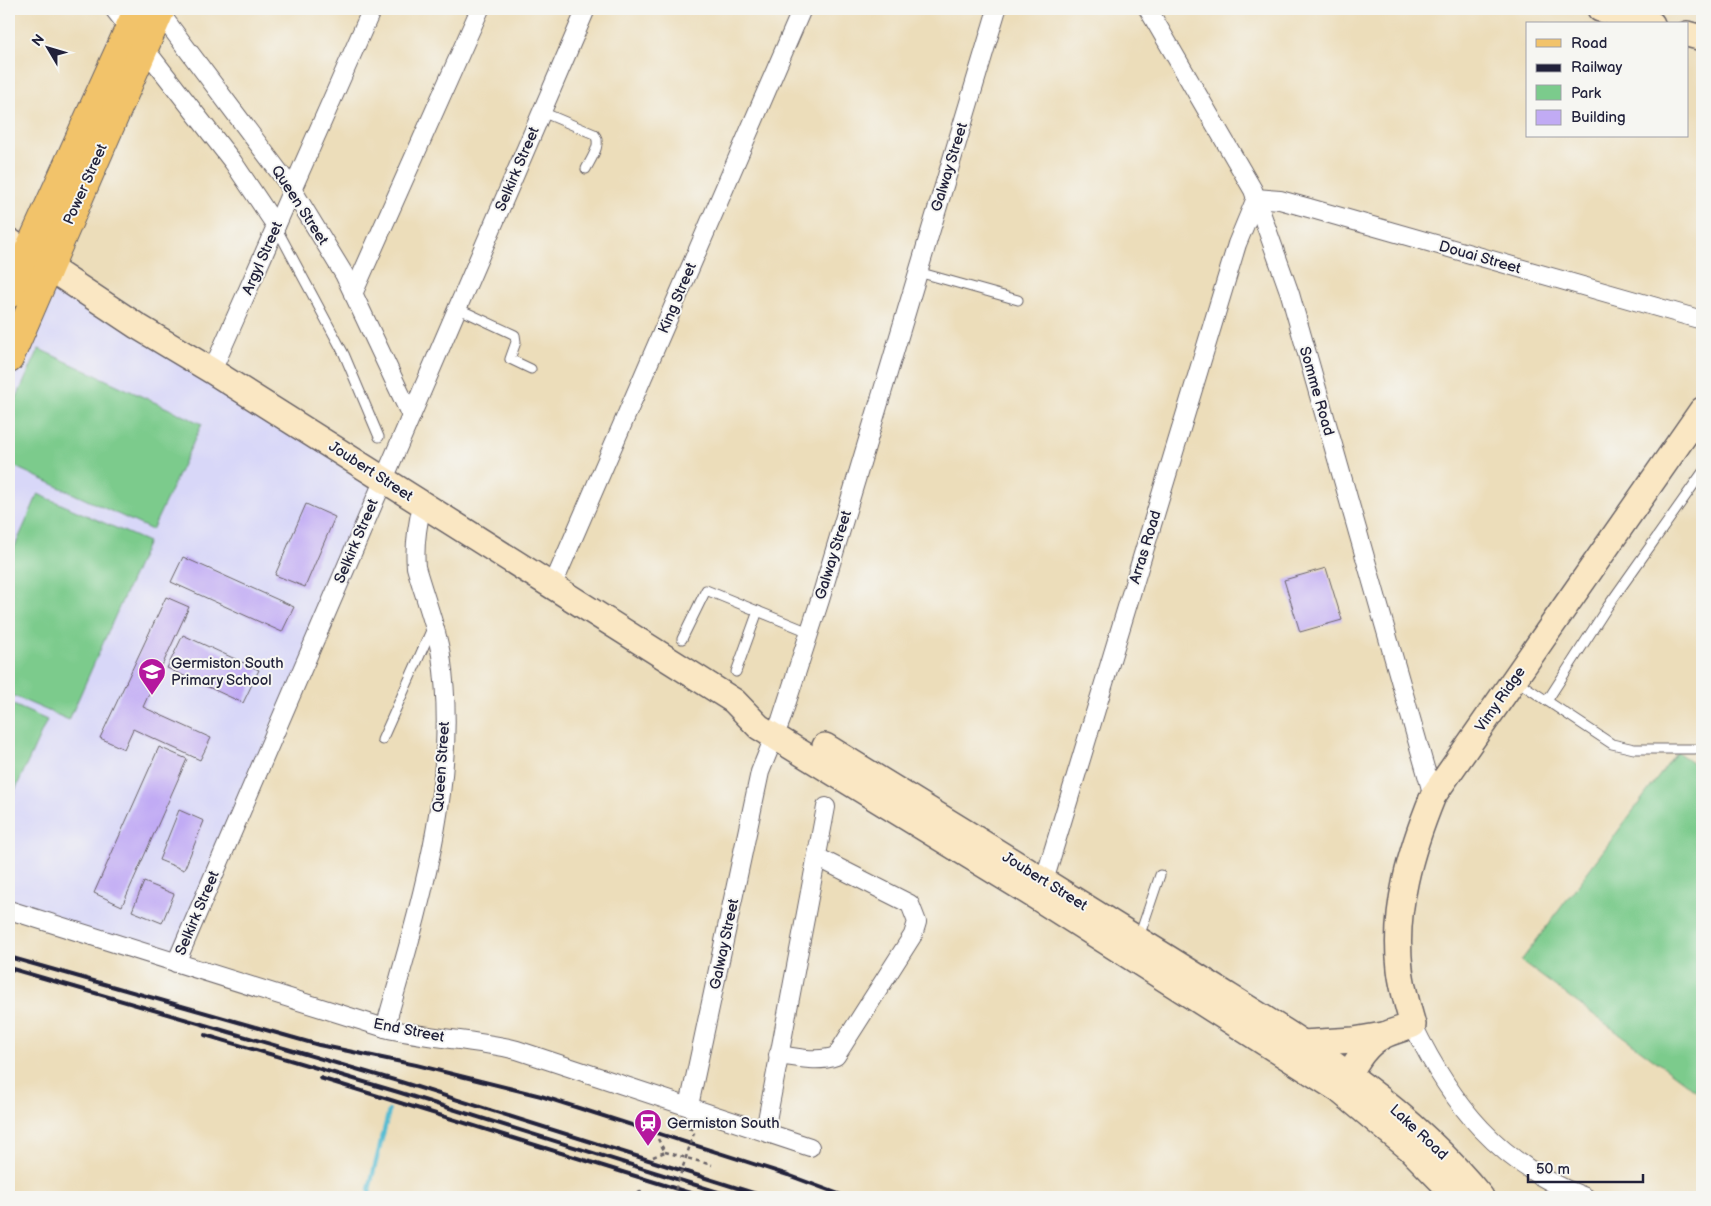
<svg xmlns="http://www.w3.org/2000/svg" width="1711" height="1206" viewBox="0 0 1711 1206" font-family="'Balsamiq Sans',sans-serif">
<rect width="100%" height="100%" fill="#f6f6f2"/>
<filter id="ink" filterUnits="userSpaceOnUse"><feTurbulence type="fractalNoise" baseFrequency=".02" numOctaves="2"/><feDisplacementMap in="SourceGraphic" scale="10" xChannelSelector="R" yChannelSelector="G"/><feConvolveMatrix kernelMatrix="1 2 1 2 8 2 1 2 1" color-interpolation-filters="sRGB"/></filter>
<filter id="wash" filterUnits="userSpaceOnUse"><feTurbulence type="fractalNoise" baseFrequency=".0096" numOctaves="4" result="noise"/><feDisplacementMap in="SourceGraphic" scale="20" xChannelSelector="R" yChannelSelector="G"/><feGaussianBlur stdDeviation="1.12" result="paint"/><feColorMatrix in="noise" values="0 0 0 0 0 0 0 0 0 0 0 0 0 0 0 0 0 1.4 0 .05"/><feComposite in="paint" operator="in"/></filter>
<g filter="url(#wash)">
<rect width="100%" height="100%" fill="#ecddba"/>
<polygon fill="#d8d7f8" points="44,268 387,485 178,962 9,908 9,341"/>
<g fill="#7bcb8c" stroke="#4e7664">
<polygon points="39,349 202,424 152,530 9,464 9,414"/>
<polygon points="38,494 148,542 69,720 9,694 9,560"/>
<polygon points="9,703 47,720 12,797 9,796"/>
<polygon points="1677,752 1702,769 1702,1095 1521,961"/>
</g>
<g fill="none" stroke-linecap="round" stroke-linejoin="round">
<polyline stroke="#55bcd2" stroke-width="4.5" points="370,1197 369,1189 389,1111"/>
</g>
<g id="blocks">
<g fill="#c1abf4">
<polygon points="306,504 335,517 305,587 275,575"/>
<polygon points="183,557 294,607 282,632 171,582"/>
<polygon points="1326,568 1342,620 1300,632 1284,580"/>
<polygon points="166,597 189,607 143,707 211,738 200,760 133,729 124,749 100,738"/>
<polygon points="183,635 259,670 243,703 167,668"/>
<polygon points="159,747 187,759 122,906 94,893"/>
<polygon points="179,810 204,821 184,870 159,860"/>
<polygon points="144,882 174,894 162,923 132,911"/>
</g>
</g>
</g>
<g filter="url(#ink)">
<use href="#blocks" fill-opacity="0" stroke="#696367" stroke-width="1"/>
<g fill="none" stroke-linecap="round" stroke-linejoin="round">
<defs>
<g id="service">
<path d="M542,112L594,134C603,143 591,159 586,169"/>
<polyline points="276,227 344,354 379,437"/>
<polyline points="918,272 1018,300"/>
<polyline points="457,308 515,335 516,342 510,359 531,369"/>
<polyline points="682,639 706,590 809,632"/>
<polyline points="736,672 758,611"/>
<polyline points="1517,681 1612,744 1634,749 1695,749"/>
<polyline points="1547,701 1608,606 1702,473"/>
<polyline points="382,740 433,626"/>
<polyline points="1139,937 1160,875"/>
</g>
<g id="minor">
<polyline points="114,9 233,162 276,226"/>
<polyline points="157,9 292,189 344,274 411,416"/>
<polyline points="1148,9 1253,190 1290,294 1433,796"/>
<polyline points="353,294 480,9"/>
<polyline points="212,371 372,9"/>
<polyline points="552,587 802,9"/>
<polyline points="1041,891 1237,244 1256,198 1280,200 1309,208 1702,320"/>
<path d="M9,910L385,1028C429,1039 473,1039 517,1050L810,1147"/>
<polyline points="176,963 586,9"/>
<path d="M1413,1025C1451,1104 1500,1166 1585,1197"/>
<path d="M385,1028C419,908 460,781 441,655C436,625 424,596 416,567C414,545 417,526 422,505"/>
<path d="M778,1055C797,1057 817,1063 836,1056L913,935L917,922L910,904L817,857"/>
<polyline points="689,1106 760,772 781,720 820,600 997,9"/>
<polyline points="765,1131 826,807"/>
</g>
<g id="secondary">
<polyline points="1600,9 1652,24"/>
<polyline points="1687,34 1702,38"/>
<polyline points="9,241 137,326 212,371 734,701 759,727 1038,898 1339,1090 1409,1148 1457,1197"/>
<path d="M825,746C946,820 1067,895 1187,970C1296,1039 1398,1095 1481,1197"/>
<polyline points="1302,1043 1354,1040 1383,1035"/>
<path d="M1341,1088C1353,1069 1362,1046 1383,1036C1392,1031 1403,1029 1413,1025C1408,1007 1402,988 1400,969C1393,909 1411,850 1433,796L1702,410"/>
</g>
<g id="primary">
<polyline points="9,294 138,9"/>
<polyline points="9,359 161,9"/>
</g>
</defs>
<use href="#service" stroke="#696367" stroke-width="11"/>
<use href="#minor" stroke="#696367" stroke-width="20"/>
<use href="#secondary" stroke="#696367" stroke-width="28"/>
<use href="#primary" stroke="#696367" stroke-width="30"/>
<g stroke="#696367" stroke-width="2.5" stroke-dasharray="4 4" stroke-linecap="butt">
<polyline points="672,1118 671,1124 695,1130"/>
<polyline points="665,1152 712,1165"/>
<polyline points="653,1157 665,1152 658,1139"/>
<polyline points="631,1197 640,1192 664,1197"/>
</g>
<use href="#service" stroke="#fff" stroke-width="9"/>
<use href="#minor" stroke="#fff" stroke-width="18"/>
<use href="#secondary" stroke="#fae7c3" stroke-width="25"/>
<use href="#primary" stroke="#f2c36a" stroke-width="28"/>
<g stroke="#22223b" stroke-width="4">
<polyline points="9,957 319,1045 416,1065 541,1096 788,1175 847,1197"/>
<polyline points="9,968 401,1082 766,1197"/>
<polyline points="205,1035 398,1092 734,1197"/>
<polyline points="320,1078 703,1197"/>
</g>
<polyline stroke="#696367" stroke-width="2.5" stroke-dasharray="4 4" stroke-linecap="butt" points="673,1197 695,1130"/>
</g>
</g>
<defs>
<symbol id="school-pin" viewBox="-11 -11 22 30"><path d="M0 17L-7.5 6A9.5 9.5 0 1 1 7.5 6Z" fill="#b5179e" stroke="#f6f6f2"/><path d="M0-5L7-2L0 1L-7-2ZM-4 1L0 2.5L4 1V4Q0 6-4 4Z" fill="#fff"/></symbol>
<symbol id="station-pin" viewBox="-11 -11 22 30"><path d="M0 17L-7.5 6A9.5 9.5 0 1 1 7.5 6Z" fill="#b5179e" stroke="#f6f6f2"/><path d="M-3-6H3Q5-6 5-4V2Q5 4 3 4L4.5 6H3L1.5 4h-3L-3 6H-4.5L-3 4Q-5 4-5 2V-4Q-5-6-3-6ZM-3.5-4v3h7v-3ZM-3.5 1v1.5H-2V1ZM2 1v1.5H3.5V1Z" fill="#fff"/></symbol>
</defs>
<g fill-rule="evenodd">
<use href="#school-pin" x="136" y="656" width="32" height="43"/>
<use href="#station-pin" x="632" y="1107" width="32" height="43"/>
</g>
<g text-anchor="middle" stroke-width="4" stroke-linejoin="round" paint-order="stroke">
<g font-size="15" fill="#22223b" stroke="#f6f6f2">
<text transform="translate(949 167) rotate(-73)" y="5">Galway Street</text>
<text transform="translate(517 169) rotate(-67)" y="5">Selkirk Street</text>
<text transform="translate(85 184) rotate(-66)" y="5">Power Street</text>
<text transform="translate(300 205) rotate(57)" y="5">Queen Street</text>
<text transform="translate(1480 257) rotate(16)" y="5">Douai Street</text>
<text transform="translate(262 258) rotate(-66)" y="5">Argyl Street</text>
<text transform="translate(677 298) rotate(-67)" y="5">King Street</text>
<text transform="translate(1317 391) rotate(74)" y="5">Somme Road</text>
<text transform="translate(371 471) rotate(33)" y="5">Joubert Street</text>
<text transform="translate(356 541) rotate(-67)" y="5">Selkirk Street</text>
<text transform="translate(1145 547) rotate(-73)" y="5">Arras Road</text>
<text transform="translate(833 555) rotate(-73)" y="5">Galway Street</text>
<text transform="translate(1500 699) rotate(-55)" y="5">Vimy Ridge</text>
<text transform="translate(441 767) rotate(-86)" y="5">Queen Street</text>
<text transform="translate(1045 881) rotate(32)" y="5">Joubert Street</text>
<text transform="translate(197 913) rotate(-67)" y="5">Selkirk Street</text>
<text transform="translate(724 944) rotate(-78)" y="5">Galway Street</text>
<text transform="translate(409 1030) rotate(11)" y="5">End Street</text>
<text transform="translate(1419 1132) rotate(43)" y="5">Lake Road</text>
</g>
<g font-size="15" fill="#22223b" stroke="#f6f6f2" text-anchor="start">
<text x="171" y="668">Germiston South<tspan x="171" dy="17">Primary School</tspan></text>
<text x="667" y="1128">Germiston South</text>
</g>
</g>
<rect width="1711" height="1206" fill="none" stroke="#f6f6f2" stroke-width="30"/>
<rect x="1526" y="22" width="162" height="115" fill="#f6f6f2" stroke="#a1a1a9"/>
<rect x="1536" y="39" width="25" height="8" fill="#f2c36a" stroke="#a1a1a9"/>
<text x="1571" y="48" font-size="15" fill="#22223b">Road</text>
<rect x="1536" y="64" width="25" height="8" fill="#22223b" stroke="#a1a1a9"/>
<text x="1571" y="72" font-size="15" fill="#22223b">Railway</text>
<rect x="1536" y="85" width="25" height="15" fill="#7bcb8c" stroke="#a1a1a9"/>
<text x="1571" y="98" font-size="15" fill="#22223b">Park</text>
<rect x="1536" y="110" width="25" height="15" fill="#c1abf4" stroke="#a1a1a9"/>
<text x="1571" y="122" font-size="15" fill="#22223b">Building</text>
<g transform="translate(48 48) rotate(308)" stroke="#f6f6f2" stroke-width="4" paint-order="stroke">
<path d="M0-4L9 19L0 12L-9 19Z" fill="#22223b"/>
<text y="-8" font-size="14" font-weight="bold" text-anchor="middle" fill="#22223b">N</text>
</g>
<path d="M1528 1174v8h115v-8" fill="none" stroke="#22223b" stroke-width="2.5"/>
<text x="1536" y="1174" font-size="15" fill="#22223b" stroke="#f6f6f2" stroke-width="4" paint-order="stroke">50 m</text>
</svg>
